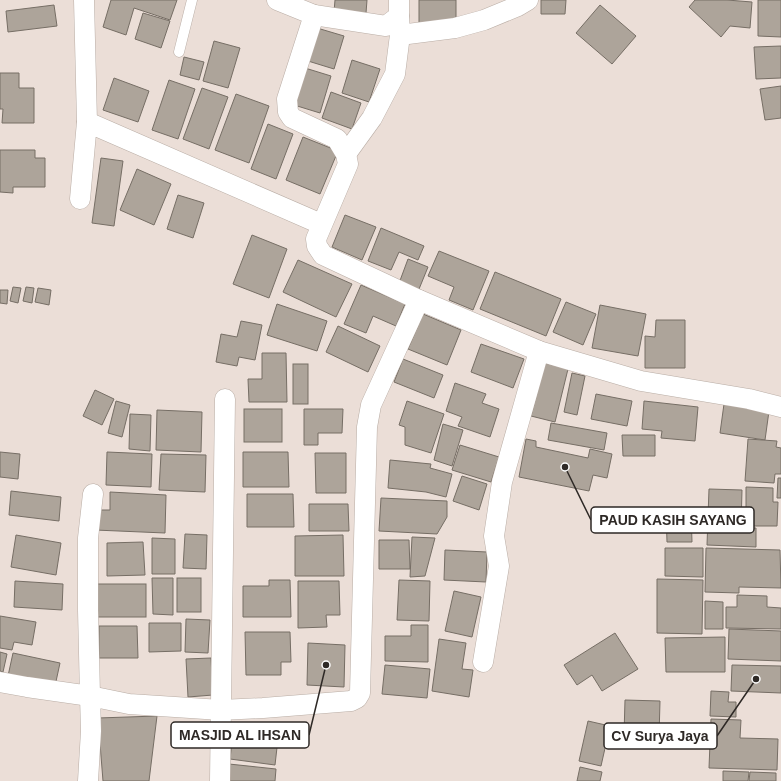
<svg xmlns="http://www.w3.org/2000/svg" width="781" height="781" viewBox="0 0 781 781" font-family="Helvetica,sans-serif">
<rect width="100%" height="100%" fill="#ebded7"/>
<g fill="#ada49a" stroke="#766e65">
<polygon points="111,0 177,0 170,20 134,8 126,35 103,27"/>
<polygon points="335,0 367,0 366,13 334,12"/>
<rect x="419" y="0" width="37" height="23"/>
<polygon points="541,0 566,0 565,14 541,14"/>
<polygon points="695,0 727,0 752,2 750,28 730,26 721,37 689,7"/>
<polygon points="758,0 781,0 781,37 758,36"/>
<polygon points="54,5 57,26 8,32 6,11"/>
<polygon points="600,5 636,36 612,64 576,33"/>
<polygon points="143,13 170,21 161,48 135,39"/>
<polygon points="317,28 344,36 334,69 308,61"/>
<polygon points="214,41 240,48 228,88 203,81"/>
<polygon points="781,46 781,78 756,79 754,47"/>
<polygon points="184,57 204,62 199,80 180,75"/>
<polygon points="352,60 380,69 369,102 342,93"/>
<polygon points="305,68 331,76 320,113 294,105"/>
<polygon points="0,73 19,73 19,88 34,88 34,123 2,123 3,109 0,109"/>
<polygon points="114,78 149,91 138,122 103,110"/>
<polygon points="169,80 195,89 178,139 152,130"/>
<polygon points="781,86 781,118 765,120 760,89"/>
<polygon points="202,88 228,97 209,149 183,139"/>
<polygon points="331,92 361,103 352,129 322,118"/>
<polygon points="236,94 269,106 249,163 215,150"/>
<polygon points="268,124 293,134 276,179 251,169"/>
<polygon points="303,137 338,151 320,194 286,180"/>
<polygon points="0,150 35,150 35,158 45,158 45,187 13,187 13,193 0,192"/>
<polygon points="101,158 123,161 114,226 92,223"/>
<polygon points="137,169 171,184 154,225 120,210"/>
<polygon points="178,195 204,203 193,238 167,229"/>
<polygon points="345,215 376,227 362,260 332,247"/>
<polygon points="381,228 424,246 418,260 399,252 391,270 368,261"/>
<polygon points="252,235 287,249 269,298 233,284"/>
<polygon points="439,251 489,271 473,310 449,300 454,287 428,276"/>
<polygon points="408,259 428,267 417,294 398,286"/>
<polygon points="298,260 352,284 336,317 283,292"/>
<polygon points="495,272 561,299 546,336 480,309"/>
<polygon points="361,285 405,304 396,326 373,316 366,333 344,324"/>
<polygon points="13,287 21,288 18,303 10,301"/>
<polygon points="26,287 34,288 32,303 23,301"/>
<polygon points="38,288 51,290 49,305 35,302"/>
<polygon points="0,290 8,290 7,304 0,303"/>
<polygon points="566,302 596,314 583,345 553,332"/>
<polygon points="277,304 327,321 317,351 267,335"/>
<polygon points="600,305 646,314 638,356 592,348"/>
<polygon points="423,314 461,330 447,365 408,349"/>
<polygon points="656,320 685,320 685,368 645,368 645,336 655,337"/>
<polygon points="241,321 262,325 255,360 239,357 237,366 216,362 221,334 237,337"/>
<polygon points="338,326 380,346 368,372 326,352"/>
<polygon points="481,344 524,359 513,388 471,372"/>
<polygon points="262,353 286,353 287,402 249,402 248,379 262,379"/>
<polygon points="403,359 443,375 434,398 394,382"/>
<polygon points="545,363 568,369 555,422 531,416"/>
<rect x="293" y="364" width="15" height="40"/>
<polygon points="572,373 585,376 577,415 564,412"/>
<polygon points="455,383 486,394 482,403 499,409 490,437 458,426 462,417 446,411"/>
<polygon points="95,390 114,399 102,425 83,416"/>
<polygon points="596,394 632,401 627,426 591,419"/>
<polygon points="116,401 130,405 122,437 108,433"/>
<polygon points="407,401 444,414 431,453 405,445 405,427 399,425"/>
<polygon points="644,401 698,407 695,441 661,438 662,431 642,429"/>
<polygon points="724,404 769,411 765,440 720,433"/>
<rect x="244" y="409" width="38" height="33"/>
<polygon points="304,409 343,409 342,433 318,433 318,445 304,445"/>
<polygon points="157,410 202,412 201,452 156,450"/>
<polygon points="130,414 151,415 150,451 129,449"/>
<polygon points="551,423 607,433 604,450 548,440"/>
<polygon points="443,424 463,430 452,466 434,460"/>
<polygon points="622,435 655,435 655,456 623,456"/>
<polygon points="526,439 536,441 536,447 588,458 590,449 612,454 607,478 593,475 589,491 519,477"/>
<polygon points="748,439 777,441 776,447 781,448 781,474 775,474 774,483 745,481"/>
<polygon points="460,445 499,457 491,482 452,470"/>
<polygon points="0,452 20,454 18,479 0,477"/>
<polygon points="107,452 152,454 151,487 106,485"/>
<polygon points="243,452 288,452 289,487 243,487"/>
<polygon points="315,453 346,453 346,493 316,493"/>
<polygon points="161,454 206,455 205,492 159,490"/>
<polygon points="390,460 431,464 430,468 452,474 446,497 426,492 388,488"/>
<polygon points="462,476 487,484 479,510 453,501"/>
<polygon points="778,478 781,478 781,498 777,498"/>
<polygon points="746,487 773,488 773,502 778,502 777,526 746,526"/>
<polygon points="709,489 742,490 741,528 756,528 756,547 707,545"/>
<polygon points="11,491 61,497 59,521 9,515"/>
<polygon points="110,492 166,495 165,533 95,530 95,510 110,510"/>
<polygon points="247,494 293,494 294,527 247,527"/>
<polygon points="381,498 447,501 447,517 437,534 379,531"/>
<polygon points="309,504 348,504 349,531 309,531"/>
<polygon points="666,511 691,511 692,542 667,542"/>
<polygon points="185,534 207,535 206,569 183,568"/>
<polygon points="16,535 61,543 56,575 11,567"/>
<polygon points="343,535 344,576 295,576 295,536"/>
<polygon points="412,537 435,538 425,576 410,577"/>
<polygon points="152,538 175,539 175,574 152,574"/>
<polygon points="379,540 409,540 410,569 379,569"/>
<polygon points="143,542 145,575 107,576 107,543"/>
<polygon points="665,548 703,548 703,577 665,576"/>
<polygon points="706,548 780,550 781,588 739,587 739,593 705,592"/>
<polygon points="445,550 487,552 486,582 444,580"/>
<polygon points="152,578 173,578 173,615 153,614"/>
<rect x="177" y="578" width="24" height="34"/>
<polygon points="657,579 703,580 702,634 657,633"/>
<polygon points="269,580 290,580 291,617 243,617 243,586 269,586"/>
<polygon points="399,580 430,581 429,621 397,620"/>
<polygon points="15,581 63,584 62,610 14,607"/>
<polygon points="298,581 339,581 340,615 326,615 327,627 298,628"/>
<rect x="93" y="584" width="53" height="33"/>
<polygon points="454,591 481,597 472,637 445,631"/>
<polygon points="737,595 767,596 767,607 781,608 781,629 726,628 726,607 737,607"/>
<polygon points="705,601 723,602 723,629 705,629"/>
<polygon points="0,616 36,622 32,645 14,642 12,650 0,648"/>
<polygon points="186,619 210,620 208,653 185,652"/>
<polygon points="149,623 181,623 181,651 149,652"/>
<polygon points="411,625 428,625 428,662 385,661 385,636 411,636"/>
<polygon points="99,626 137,626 138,658 99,658"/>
<polygon points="729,629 781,631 781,661 728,659"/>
<polygon points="245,632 290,632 291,662 281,662 281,675 246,675"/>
<polygon points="615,633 638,669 602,691 592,675 577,685 564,665"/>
<polygon points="725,637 725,672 666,672 665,638"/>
<polygon points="439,639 466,643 462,669 473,670 469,697 432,691"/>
<polygon points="308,643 345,645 344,687 307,685"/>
<polygon points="0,652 7,654 3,672 0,671"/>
<polygon points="13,653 60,663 55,686 8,676"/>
<polygon points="211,658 213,695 188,697 186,659"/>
<polygon points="385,665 430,669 427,698 382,694"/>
<polygon points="732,665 781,666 781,693 731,691"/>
<polygon points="711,691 729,692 728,702 736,702 736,717 710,716"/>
<polygon points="625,700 660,701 659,737 624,735"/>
<polygon points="157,716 149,781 103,781 98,718"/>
<polygon points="711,719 741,720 740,738 778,739 777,770 709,768"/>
<polygon points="588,721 610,726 601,766 579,761"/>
<polygon points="234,725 279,730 275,765 230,759"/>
<polygon points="229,764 276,769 275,781 227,781"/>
<polygon points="580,767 602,772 600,781 577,781"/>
<polygon points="723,771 749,772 748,781 723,781"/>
<polygon points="750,772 776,773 776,781 749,781"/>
</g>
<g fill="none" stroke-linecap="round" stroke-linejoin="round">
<defs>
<polyline id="lane" points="179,52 192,0"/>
<g id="street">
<polyline points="84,0 87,122"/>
<polyline points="277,0 314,15 287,99 288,112 292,118 337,139 346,154 348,164 316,239 317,246 323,255 419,300 539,351 641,381 749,399 781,407"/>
<polyline points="314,15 386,26 399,16 399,0"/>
<polyline points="400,35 455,28 484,20 518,6 528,0"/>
<polyline points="346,154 372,118 395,74 400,35 399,16"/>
<polyline points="80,199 87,122 321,224"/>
<polyline points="483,662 499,566 494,536 502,482 539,351"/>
<polyline points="0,682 27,687 90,696 88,610 88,538 93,494"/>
<polyline points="88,781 91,731 90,696 129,704 221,710 263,708 351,701 357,698 360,693 367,427 371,405 419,300"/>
<polyline points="220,781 225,399"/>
</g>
</defs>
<use href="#lane" stroke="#b9ada5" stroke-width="11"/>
<use href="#street" stroke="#b9ada5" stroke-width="21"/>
<use href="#lane" stroke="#fff" stroke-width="10"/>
<use href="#street" stroke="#fff" stroke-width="20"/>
</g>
<path fill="none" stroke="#2e2926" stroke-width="1.5" d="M565 467L591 520M326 665L309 735M756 679L717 736"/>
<g fill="#2e2926" stroke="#fff" stroke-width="1.5">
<circle cx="565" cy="467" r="4"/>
<circle cx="326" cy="665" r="4"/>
<circle cx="756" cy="679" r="4"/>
</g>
<g fill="#fff" stroke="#2e2926" stroke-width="1.5">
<rect x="591" y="507" width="163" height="26" rx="4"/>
<rect x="171" y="722" width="138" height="26" rx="4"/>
<rect x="604" y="723" width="113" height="26" rx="4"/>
</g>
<g font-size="14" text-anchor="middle" font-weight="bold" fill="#2e2926">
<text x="673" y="525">PAUD KASIH SAYANG</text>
<text x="240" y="740">MASJID AL IHSAN</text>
<text x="660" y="741">CV Surya Jaya</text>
</g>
</svg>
